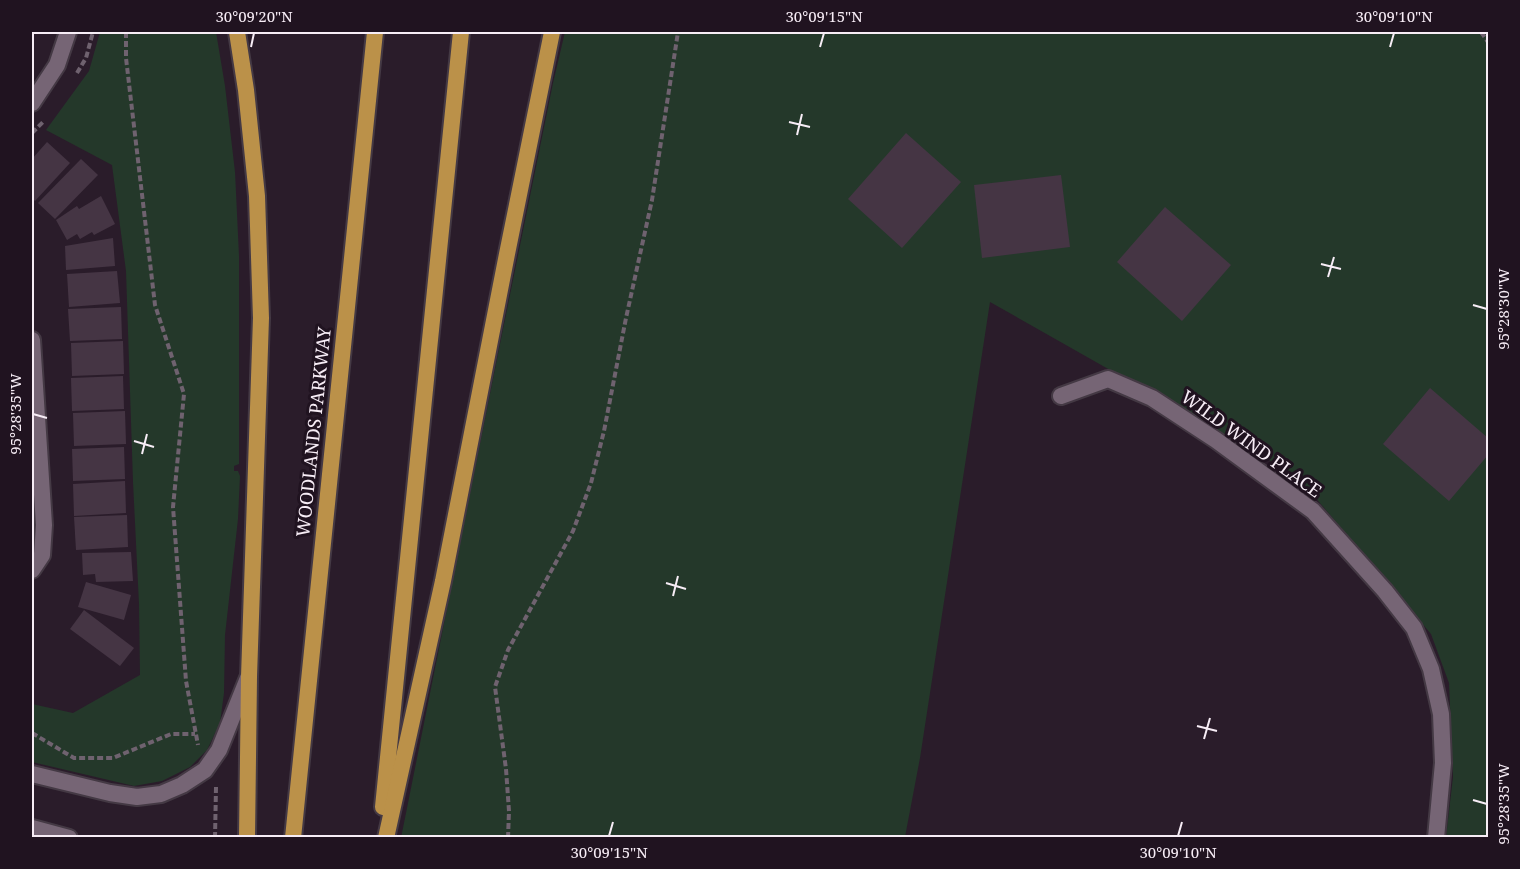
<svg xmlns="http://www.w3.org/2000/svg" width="1520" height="869" viewBox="0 0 1520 869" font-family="'Noto Serif',serif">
<rect width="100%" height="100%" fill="#2a1c2a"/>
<g fill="#24382a">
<polygon points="100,32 216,32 225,86 235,172 239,256 239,464 234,466 234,471 238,471 240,476 238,519 225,635 224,693 220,723 207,750 190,767 162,781 134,786 32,762 32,704 73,713 140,675 139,604 133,482 126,271 112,165 46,130 89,71"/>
<polygon points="565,32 1488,32 1488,837 1446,837 1453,777 1449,683 1431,634 1297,476 990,302 920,758 905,837 401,838 502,334 553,83"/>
</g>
<g fill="#453544">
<polygon points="906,133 961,182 902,248 848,199"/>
<polygon points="47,142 70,163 35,201 32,198 32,159"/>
<polygon points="81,159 98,175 55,219 38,203"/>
<polygon points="1061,175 1070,247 982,258 974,185"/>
<polygon points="101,196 115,224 94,235 92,232 80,239 77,234 67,240 56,220 77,206 79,209"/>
<polygon points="1165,207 1231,265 1182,321 1117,262"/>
<polygon points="113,238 115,266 66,270 65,246"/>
<polygon points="117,271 120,303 69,307 67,274"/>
<polygon points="121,307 122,339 70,341 68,309"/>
<polygon points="123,341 124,374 72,376 71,343"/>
<polygon points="123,376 124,409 72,411 71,378"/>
<polygon points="1430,388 1488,438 1488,455 1449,501 1383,444"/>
<polygon points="125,411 126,444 74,446 73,413"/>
<polygon points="124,447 125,479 73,481 72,449"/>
<polygon points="125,481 126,513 74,516 73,484"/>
<polygon points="127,515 128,547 76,550 74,517"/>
<polygon points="131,552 133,581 96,582 95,574 83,575 82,553"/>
<polygon points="86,582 131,595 124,620 78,607"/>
<polygon points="84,610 134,648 120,666 70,629"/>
</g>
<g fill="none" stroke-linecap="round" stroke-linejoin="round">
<defs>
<g id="minor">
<polyline points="32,103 57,65 68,32"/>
<polyline points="32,340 44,525 42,555 32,570"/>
<polyline points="1061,396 1108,379 1152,398 1216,440 1313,511 1385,591 1414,628 1431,669 1441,714 1443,763 1436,838"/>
<polyline points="32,774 110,793 137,797 161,794 182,785 205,770 219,750 248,678"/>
<polyline points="32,828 69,838"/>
</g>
<g id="primary">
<polyline points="237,32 246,90 257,196 261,318 249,677 247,838"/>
<polyline points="383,807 461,32"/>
<polyline points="293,838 375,32"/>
<polyline points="386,838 443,581 507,254 552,32"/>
</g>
</defs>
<use href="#minor" stroke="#443944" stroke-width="20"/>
<use href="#primary" stroke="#443944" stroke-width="20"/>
<g stroke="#6f626f" stroke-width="4" stroke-dasharray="6 3" stroke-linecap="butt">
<polyline points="126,32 126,58 155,305 184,394 173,507 186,681 198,745"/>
<polyline points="1481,32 1488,42"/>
<polyline points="77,73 86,58 93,32"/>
<polyline points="32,133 44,121"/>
<polyline points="32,733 74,758 113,758 171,734 195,734"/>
<polyline points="215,838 216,787"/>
<polyline points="508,838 509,811 506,769 495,687 508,650 573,531 591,483 604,431 626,318 652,200 678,32"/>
</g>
<use href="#minor" stroke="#766575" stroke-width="16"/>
<use href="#primary" stroke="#bb9149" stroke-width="16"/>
</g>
<path fill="none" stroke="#f7edf6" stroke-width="2" d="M251,47L254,33M820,47L824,33M1390,47L1394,33M789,122L810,127M797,135L802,114M1321,264L1341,269M1328,277L1334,257M1473,305L1487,309M33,414L47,418M134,441L154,447M142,454L147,434M666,583L686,589M673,596L678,576M1197,726L1217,731M1204,739L1210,718M1473,800L1487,804M609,836L613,822M1178,836L1182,822"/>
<g text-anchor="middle" stroke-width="6" stroke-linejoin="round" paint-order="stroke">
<g font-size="18" fill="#f7edf6" stroke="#201320">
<text transform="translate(314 432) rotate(-84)" y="6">WOODLANDS PARKWAY</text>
<text transform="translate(1251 444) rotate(36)" y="6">WILD WIND PLACE</text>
</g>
</g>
<rect width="1520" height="869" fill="none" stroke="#201320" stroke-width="66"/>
<rect x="33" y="33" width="1454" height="803" fill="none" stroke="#f7edf6" stroke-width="2"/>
<g font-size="15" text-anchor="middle" fill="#f7edf6">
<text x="254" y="22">30°09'20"N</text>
<text x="824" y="22">30°09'15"N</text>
<text x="1394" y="22">30°09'10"N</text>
<text transform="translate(1504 309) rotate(-90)" y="5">95°28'30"W</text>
<text transform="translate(16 414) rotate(-90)" y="5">95°28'35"W</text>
<text transform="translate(1504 804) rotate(-90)" y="5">95°28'35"W</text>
<text x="609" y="858">30°09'15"N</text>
<text x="1178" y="858">30°09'10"N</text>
</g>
</svg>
